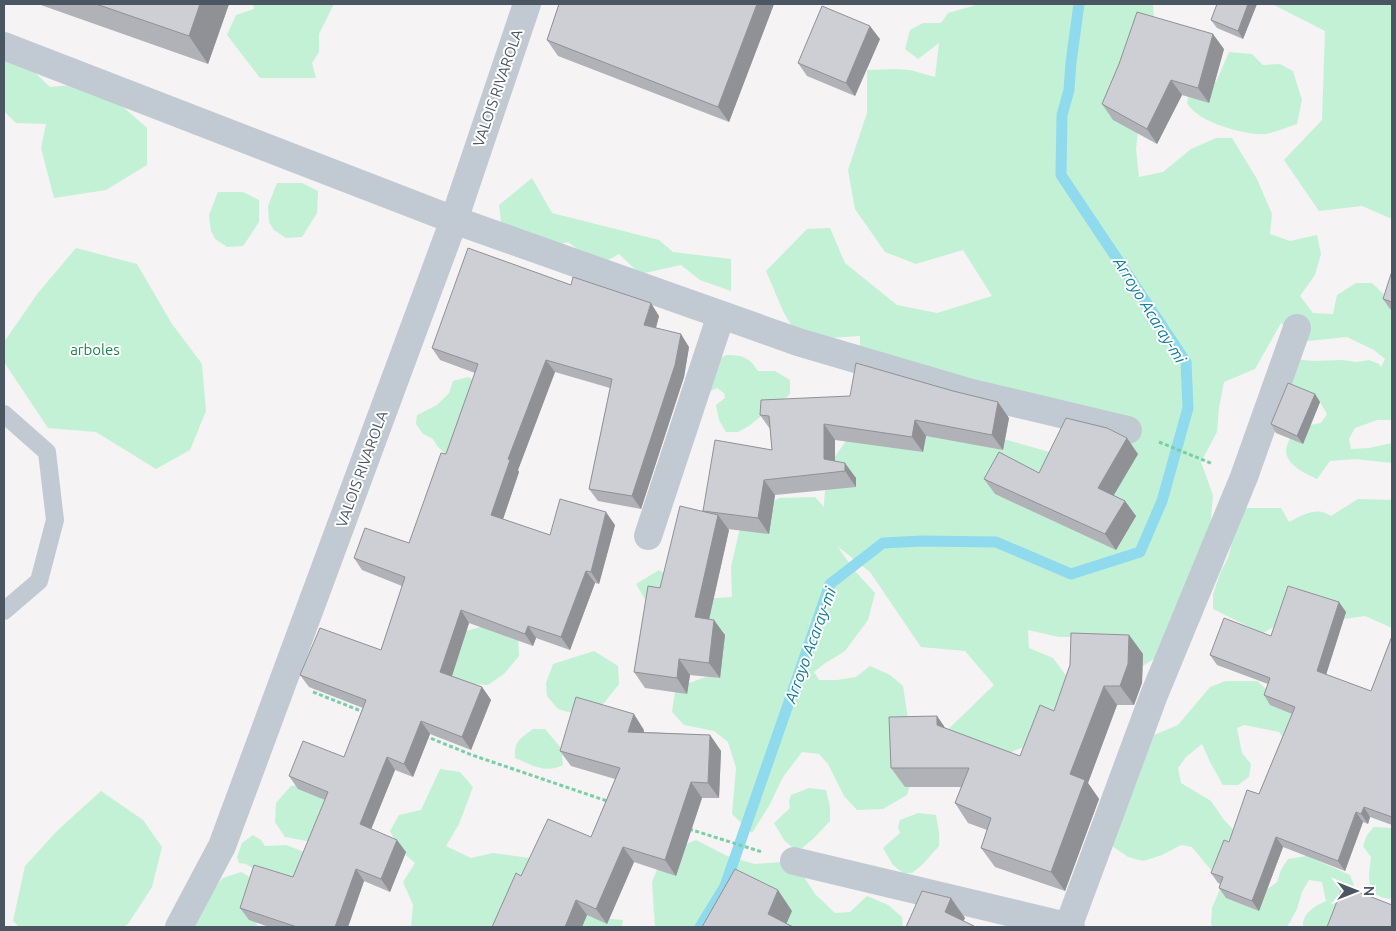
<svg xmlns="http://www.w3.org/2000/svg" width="1396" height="931" viewBox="0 0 1396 931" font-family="Ubuntu,sans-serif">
<rect width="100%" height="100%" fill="#f5f3f3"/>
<g fill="#c3f1d5">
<polygon points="253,4 334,4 319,34 319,52 312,63 316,78 260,78 227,35 236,15 254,9"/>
<path d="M980,4H1153L1156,47L1141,107L1136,149L1139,177L1163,172L1191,149L1216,138H1232L1257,179L1272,214L1270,234L1290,241L1317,235L1321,254L1315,275L1300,296L1313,313L1333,314L1337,295L1356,283H1372L1392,302V420H1377L1355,428L1349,439L1351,449L1369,448L1392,443V463L1355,459L1330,461L1317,479C1304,473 1279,462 1288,443C1290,437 1296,432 1299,427L1321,423L1327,414L1320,402L1285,391L1293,359L1314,361L1342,360L1357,362L1369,360L1379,364L1381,367L1385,359L1374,350L1347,337L1308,341L1292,332L1281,323L1255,369L1224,382L1219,408L1217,432L1201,462L1213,495L1206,577L1200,621L1173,632L1166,651L1143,666L1131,665L1095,637H1059L1028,630L1029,648L1053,658L1082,697L1024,747L1011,752L983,756L932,745L994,685L965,651L921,647L870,572L837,546L855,571L875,593L868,620L845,651L824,664L814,672L819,680H837L856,677L870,666L890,675L903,686L912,744L914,772L907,795L883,809L857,810L844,796L828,764L819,754L802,752L783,777L769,806L752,833L732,814L736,768L728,742L714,731L684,725L672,712L675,692L689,683L706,677L720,678L646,601L636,584L659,570L702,599L732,597L731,567L739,532L751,505L770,504L779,498L815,497L824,507L826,469L851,434L979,432L1053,453L1101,440L1031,405L860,372V336L800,340L784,313L766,271L807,229L830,228L845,263L897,305L937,313L992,296L963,250L916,264L885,252L855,209L848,170L867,113V70L896,69L910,70L935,77L939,43L918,59L905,49L910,30L923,23H941L948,13Z"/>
<polygon points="1272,4 1392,4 1392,219 1362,206 1319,211 1284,160 1322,120 1325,31"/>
<path d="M1229,52L1252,54L1263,65L1280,64L1293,71L1302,100L1297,124C1287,127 1276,132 1266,134C1248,136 1208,124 1195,112C1192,110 1189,106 1187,103L1189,95L1203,71L1216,82Z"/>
<polygon points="4,56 25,63 50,87 81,84 115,100 147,128 147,165 106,190 54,198 41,148 46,124 16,123 4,111"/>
<polygon points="532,178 552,213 659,240 673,252 731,259 731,291 700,280 681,265 640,274 619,254 599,265 568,242 546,248 501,222 499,205"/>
<polygon points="277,183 302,183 318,191 317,213 302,237 286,238 274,230 269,222 268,206"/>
<polygon points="218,192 243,192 259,200 259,222 243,246 227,247 215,239 211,231 209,215"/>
<polygon points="76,248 137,264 172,324 202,364 206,411 190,450 156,469 96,432 48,428 4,362 4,342 38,293"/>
<path d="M726,355C742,355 749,357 758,371H775L790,380V394L777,406L760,417L749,426L738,432H726L719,420L716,405L725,398L724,393L717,388L703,395L713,363Z"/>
<polygon points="468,377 483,385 450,458 438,447 433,439 423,434 416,424 417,415 437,405 449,393 453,381"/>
<path d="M1358,499L1392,500V628L1365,616L1344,619L1280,623L1260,635L1249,627L1213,609V594L1221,571L1228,558L1241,508H1281L1289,522C1303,515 1317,506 1331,516Z"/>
<polygon points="494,623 518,637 519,656 504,674 488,685 467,684 457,681 446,668 452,635"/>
<polygon points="594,651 618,666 619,684 604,703 589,713 568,712 558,709 547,696 546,683 553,664"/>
<polygon points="1226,681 1257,681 1274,696 1303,705 1298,757 1279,732 1244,725 1237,728 1242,753 1251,764 1249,777 1238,785 1223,785 1210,762 1202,744 1186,757 1178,768 1181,783 1211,801 1224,820 1237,833 1227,866 1211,870 1192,847 1181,845 1162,855 1143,861 1128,857 1112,846 1154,735 1178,725 1210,687"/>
<path d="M533,729H545L561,748L563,765C545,774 532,765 515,758C514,741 520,739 533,729Z"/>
<polygon points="440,769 460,772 473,787 459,824 446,846 471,858 493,853 530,858 591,917 623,920 622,927 411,927 413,905 403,882 415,863 400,850 390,831 399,815 421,810"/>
<polygon points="309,784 334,806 317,843 285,837 275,822 276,803 291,786"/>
<polygon points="809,788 826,790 830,807 830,821 813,839 802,848 793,848 784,840 774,823 790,808 789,802 791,795"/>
<polygon points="101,791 143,820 162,847 152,887 128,924 123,927 19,927 13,921 25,866 58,830"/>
<polygon points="918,813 936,815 939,833 939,846 923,864 912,873 903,873 893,865 883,848 900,833 898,827 900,820"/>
<path d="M1374,827L1392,828V898L1389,899C1386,898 1380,897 1377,895C1365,888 1370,868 1371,857L1363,846L1367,835Z"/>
<polygon points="253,835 261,840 265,846 286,845 312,855 299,880 257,871 246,864 239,863 237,857 242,843"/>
<polygon points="696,840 727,856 755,864 780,862 804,877 815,894 835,913 850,912 867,896 888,905 902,917 903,927 655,927 652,882 661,860 679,847"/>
<path d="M1307,856L1350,875C1359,896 1356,906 1354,927H1303C1302,913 1315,906 1326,901L1322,882L1309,880L1302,892L1297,909L1287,927H1213L1211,924L1212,908L1222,884L1262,893L1277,882L1281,870L1288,859Z"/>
<polygon points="241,872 253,879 257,927 196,927 196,916 202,901 223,878"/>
</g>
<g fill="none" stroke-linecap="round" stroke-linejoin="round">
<polyline stroke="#90daee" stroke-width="11" points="700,927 725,886 830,584 883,543 922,541 996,542 1071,574 1140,552 1162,501 1188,408 1186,362 1061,175 1062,115 1069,90 1071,62 1079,4"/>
<g stroke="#7ad0a6" stroke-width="3" stroke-dasharray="4 2.5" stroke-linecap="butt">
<polyline points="1159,442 1213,464"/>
<polyline points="313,692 366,713"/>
<polyline points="425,736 472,755 610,802"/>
<polyline points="689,829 762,852"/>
</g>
<polyline stroke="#c1cad2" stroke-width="18" points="4,414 47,452 55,520 39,581 4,611"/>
<g stroke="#c1cad2" stroke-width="28">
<polyline points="4,46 454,220 798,342 968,392 1128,430"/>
<polyline points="648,536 721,315"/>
<polyline points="794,861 1071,927"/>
<polyline points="179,927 222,846 454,220 527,4"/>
<polyline points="1068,927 1154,695 1244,477 1297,328"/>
</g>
</g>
<g fill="#b0b2b7">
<polygon points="38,4 229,4 208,64"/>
<polygon points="559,4 774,4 729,122 558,56 547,40"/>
<polygon points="1217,4 1257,4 1243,39 1217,28 1211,20"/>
<polygon points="880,39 855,96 807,76 798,63"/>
<polygon points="1224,49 1209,103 1182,95 1157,144 1113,120 1102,104"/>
<polygon points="1392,271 1392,310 1390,309 1383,299"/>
<polygon points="659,316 656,328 689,347 684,377 641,509 598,501 589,489 610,388 555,372 518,470 519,472 503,519 550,535 615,525 599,584 595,583 570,650 536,638 533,646 469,623 452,676 482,687 491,700 471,750 430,734 413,777 395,770 371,829 406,852 390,892 364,881 348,927 269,927 249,920 240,908 293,877 325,800 298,789 289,776 344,757 363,708 309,687 300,675 381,650 402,586 362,570 354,558 409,543 446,454 475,373 440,360 432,348"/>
<polygon points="1315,394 1320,402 1303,444 1276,433 1271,424"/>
<polygon points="760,415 1009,418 1003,450 926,436 923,452 835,440 835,461 856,478 856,487 775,495 769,534 728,529 729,530 709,619 725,635 720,678 690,675 687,694 645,688 634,672 660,588 703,511 772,450 770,429"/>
<polygon points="1138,454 1114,495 1125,501 1136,516 1116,550 995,494 984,479 1039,473"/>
<polygon points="1346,612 1326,675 1371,691 1392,636 1392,825 1370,817 1368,824 1363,822 1345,871 1283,847 1259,911 1226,898 1219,888 1220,884 1218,883 1211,873 1259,794 1292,714 1270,705 1264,695 1268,684 1217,665 1210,655"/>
<polygon points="1129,635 1143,654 1142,683 1134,705 1117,705 1088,783 1099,799 1065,891 995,867 981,848 987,830 968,823 955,803 961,787 905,787 891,768 937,716 945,728 1020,756"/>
<polygon points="644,730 644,732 710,735 721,751 719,798 702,798 676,876 634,862 607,924 587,915 582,927 492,927 521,876 591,837 615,779 571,766 560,751"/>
</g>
<g fill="#909195">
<polygon points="200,4 229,4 208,64 189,36"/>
<polygon points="757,4 774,4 729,122 718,107"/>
<polygon points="1248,4 1257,4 1243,39 1238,31"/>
<polygon points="870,26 880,39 855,96 846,83"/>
<polygon points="1213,34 1224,49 1209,103 1198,88"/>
<polygon points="1171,80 1182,95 1157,144 1147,129"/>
<polygon points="651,303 659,316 653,338 644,325"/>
<polygon points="681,334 689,347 684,377 641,509 632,496"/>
<polygon points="546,360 555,372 518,470 519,472 500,528 491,515 508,459"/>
<polygon points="1315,394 1320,402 1303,444 1297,436"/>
<polygon points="998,402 1009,418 1003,450 992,435"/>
<polygon points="915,420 926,436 923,452 912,437"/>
<polygon points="824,424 835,440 835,472 824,459"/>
<polygon points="1127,438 1138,454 1109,503 1098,488"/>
<polygon points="845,463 856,478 856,487 845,471"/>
<polygon points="764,480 775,495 769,534 758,518"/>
<polygon points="1125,501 1136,516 1116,550 1105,534"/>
<polygon points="606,512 615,525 599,584 591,572"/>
<polygon points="718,515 729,530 706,633 695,617"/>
<polygon points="586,571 595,583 570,650 561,637"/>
<polygon points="1339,602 1346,612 1324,681 1317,671"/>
<polygon points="461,610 469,623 449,685 440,672"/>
<polygon points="714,620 725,635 720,678 709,663"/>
<polygon points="528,626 536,638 533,646 525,634"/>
<polygon points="1129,635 1143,654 1142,683 1134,705 1120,686"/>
<polygon points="679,659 690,675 687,694 677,678"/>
<polygon points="1104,686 1117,705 1088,783 1099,799 1065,891 1051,872 1070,774"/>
<polygon points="482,687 491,700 471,750 462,737"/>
<polygon points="634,714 644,730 639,747 628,732"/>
<polygon points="937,716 950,735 937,725"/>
<polygon points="421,721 430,734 413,777 404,764"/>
<polygon points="710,735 721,751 719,798 708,783"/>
<polygon points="387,757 395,770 368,837 360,824"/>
<polygon points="691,782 702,798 676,876 665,860"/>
<polygon points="1364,807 1370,817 1368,824 1361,814"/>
<polygon points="1356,812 1363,822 1345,871 1338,861"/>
<polygon points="1276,837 1283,847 1259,911 1252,901"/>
<polygon points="397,840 406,852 390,892 381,879"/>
<polygon points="623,847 634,862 607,924 596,909"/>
<polygon points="356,869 364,881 348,927 335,927"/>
<polygon points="778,890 792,911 785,927 768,914"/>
<polygon points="951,898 965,918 961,927 945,912"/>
<polygon points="576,900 587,915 582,927 565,927"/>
</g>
<g fill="#cdcfd5" stroke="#909195">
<polygon points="96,4 200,4 189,36"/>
<polygon points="559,4 757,4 718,107 547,40"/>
<polygon points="1217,4 1248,4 1238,31 1211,20"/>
<polygon points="822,6 870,26 846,83 798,63"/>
<polygon points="1137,12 1213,34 1198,88 1171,80 1147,129 1102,104 1119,64"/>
<polygon points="468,248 571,285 573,277 651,303 644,325 681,334 675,365 632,496 589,489 612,379 546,360 508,459 510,460 491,515 550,535 560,499 606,512 591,572 586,571 561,637 528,626 525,634 461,610 440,672 482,687 462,737 421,721 404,764 387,757 360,824 397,840 381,879 356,869 335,927 297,927 240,908 254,865 293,877 328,792 289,776 303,741 344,757 366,700 300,675 320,628 381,650 405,577 354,558 365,528 409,543 441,453 446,454 478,364 432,348"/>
<polygon points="1392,271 1392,302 1383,299"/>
<polygon points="856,363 953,391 998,402 992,435 915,420 912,437 824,424 824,459 845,463 845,471 764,480 758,518 703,511 715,440 772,450 769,416 760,415 761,400 850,396"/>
<polygon points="1288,383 1315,394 1297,436 1271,424"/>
<polygon points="1066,418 1107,428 1127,438 1098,488 1125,501 1105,534 984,479 999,452 1039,473"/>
<polygon points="680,506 718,515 695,617 714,620 709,663 679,659 677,678 634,672 648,586 660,588"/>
<polygon points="1288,586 1339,602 1317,671 1371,691 1392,636 1392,817 1364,807 1361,814 1356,812 1338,861 1276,837 1252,901 1219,888 1223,877 1211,873 1224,840 1229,842 1247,790 1259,794 1295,707 1264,695 1270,678 1210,655 1224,618 1271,636"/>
<polygon points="1071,633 1129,635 1128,664 1120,686 1104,686 1070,774 1085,780 1051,872 981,848 991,818 955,803 969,768 891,768 889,717 937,716 937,725 1020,756 1040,705 1054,711 1070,665"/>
<polygon points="576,697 634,714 628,732 710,735 708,783 691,782 665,860 623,847 596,909 576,900 565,927 492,927 516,873 521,876 548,819 591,837 620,768 560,751"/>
<polygon points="735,869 778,890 768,914 793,927 702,927"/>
<polygon points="1343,886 1392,905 1392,927 1327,927"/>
<polygon points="922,891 951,898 945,912 974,926 973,927 906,927"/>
</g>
<g text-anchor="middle" stroke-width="4" stroke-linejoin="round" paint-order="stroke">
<g font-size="15" fill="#4a5661" stroke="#fff">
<text transform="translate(498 88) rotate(-71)" y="5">VALOIS RIVAROLA</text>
<text transform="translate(362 469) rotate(-70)" y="5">VALOIS RIVAROLA</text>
</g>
<g font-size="15" fill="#17864f" stroke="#fff">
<text x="95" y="355">arboles</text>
</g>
<g font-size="16" font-style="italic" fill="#0c7c9b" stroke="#fff">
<text transform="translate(1150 310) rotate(58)" y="6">Arroyo Acaray-mi</text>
<text transform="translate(810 645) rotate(-70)" y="6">Arroyo Acaray-mi</text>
</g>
</g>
<rect width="1396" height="931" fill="none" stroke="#4a5661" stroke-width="10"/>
<g transform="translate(1356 891) rotate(90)" stroke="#ffffff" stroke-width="4" paint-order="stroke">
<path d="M0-4L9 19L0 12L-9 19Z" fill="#4a5661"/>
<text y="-8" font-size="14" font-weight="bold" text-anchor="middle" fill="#4a5661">N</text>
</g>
</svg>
